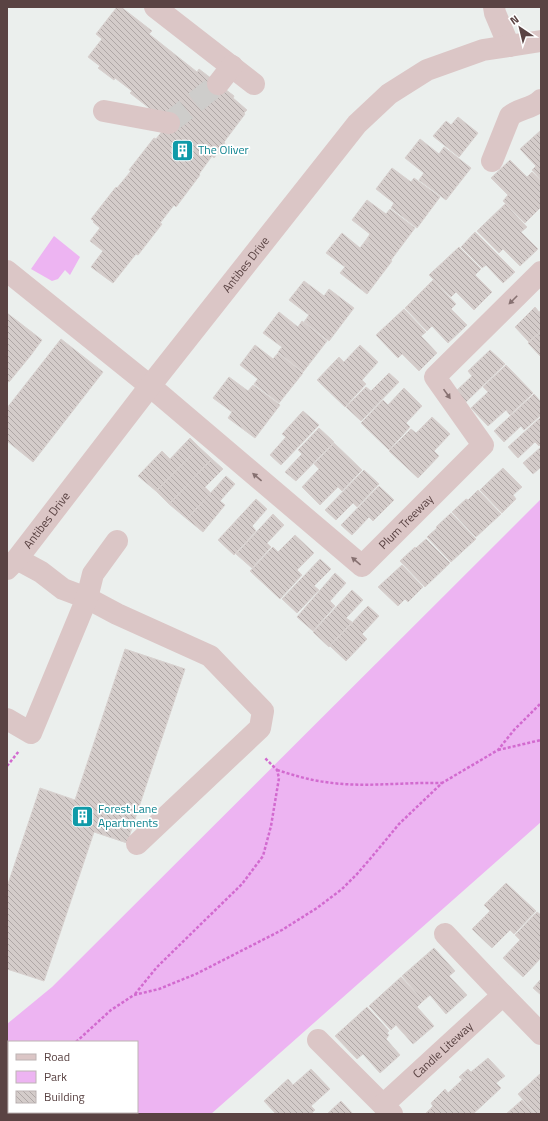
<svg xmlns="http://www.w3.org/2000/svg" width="548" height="1121" viewBox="0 0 548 1121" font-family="'Titillium Web',sans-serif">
<defs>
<pattern id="building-back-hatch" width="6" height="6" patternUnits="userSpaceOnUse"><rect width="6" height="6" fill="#d4ccca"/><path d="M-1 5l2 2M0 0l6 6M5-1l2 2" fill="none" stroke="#afa7a6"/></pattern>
</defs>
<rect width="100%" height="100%" fill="#ebefed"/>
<g fill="#edb4f2" fill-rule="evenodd">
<polygon points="54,236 80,257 70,275 65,270 58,279 52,281 31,269"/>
<path d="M541,499V822L211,1114H7V1024L52,987ZM9,1042H137V1112H9Z"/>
</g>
<g fill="url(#building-back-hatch)" stroke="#d8d1cf">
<polygon points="117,7 121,7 152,31 149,34 197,72 199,69 234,96 233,98 247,110 244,113 245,114 224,142 225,143 214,158 212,156 199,174 200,175 176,207 174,205 160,223 162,224 138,255 136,254 113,283 91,267 103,251 90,241 100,228 93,222 94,221 91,219 116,187 117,188 131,171 129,170 154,138 156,139 172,119 162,118 130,93 132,91 115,78 114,80 98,68 100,66 88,57 102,39 96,34"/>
<polygon points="458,117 478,133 459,157 433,136 446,121 451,125"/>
<polygon points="540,131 541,132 541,180 532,170 536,166 520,149"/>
<polygon points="420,139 439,154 444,147 471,168 446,200 419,180 424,173 405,158"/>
<polygon points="510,160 527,177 532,172 541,181 541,207 525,223 503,201 508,195 491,178"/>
<polygon points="392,168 411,182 414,178 440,197 417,228 391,208 394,203 376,189"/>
<polygon points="367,200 386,214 390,209 415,228 391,260 366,240 370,234 352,220"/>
<polygon points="505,204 527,227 521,232 538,249 520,266 503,249 499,253 477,231"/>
<polygon points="475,232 515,272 503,283 486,265 482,268 461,247"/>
<polygon points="342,233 360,248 366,240 392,261 367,294 340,273 345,267 326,253"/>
<polygon points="459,247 481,269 475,275 492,292 474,310 456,292 451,297 429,275"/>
<polygon points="433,280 456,304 451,309 467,325 448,343 432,326 427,331 405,308"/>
<polygon points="304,281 324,296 329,289 354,308 329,341 304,322 309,315 289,300"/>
<polygon points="535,307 539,312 541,310 541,331 529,342 515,327"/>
<polygon points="404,309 426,332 421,336 437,353 419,371 402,354 398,358 376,335"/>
<polygon points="279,312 298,327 302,321 327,341 303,372 278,352 282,347 263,333"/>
<polygon points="7,313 42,340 31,355 9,382 7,381"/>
<polygon points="541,332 541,357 528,343"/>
<polygon points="61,339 103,372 33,462 7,441 7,408"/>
<polygon points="255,345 273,359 278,353 303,373 279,403 254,384 258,379 240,365"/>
<polygon points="360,345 378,362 362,380 366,384 345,407 317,380 339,357 344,362"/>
<polygon points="490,350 505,364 465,403 455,392 472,376 468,371"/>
<polygon points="506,365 533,393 510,415 506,410 488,426 471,408 488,392 483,387"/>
<polygon points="389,373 399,382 361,421 346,407 366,387 371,391"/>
<polygon points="229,377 248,391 253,385 280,405 255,438 228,418 232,412 213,398"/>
<polygon points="404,388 422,406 406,423 410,427 389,450 361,423 383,400 388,405"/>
<polygon points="534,394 541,402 541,415 524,430 521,426 504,442 494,431"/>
<polygon points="303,411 319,425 281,465 270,455 286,437 282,434"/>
<polygon points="432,417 450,434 434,451 439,456 418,478 389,451 411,429 416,433"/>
<polygon points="541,417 541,444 539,446 535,442 518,458 508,447"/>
<polygon points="319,428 334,442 296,481 285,472 302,454 298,450"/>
<polygon points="190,438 199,447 156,491 138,476 162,451 170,459"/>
<polygon points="334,443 362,470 342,491 338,487 320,505 302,487 319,469 314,464"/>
<polygon points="199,447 212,459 169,504 156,491"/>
<polygon points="541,447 541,467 533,474 523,463"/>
<polygon points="212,459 223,469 205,487 211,493 187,519 169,504"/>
<polygon points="503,468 522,487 513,495 516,499 502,513 480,490"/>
<polygon points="364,470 379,484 357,507 353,503 336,520 325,510"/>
<polygon points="226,476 235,484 220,501 225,505 203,532 187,519"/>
<polygon points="379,486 394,500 373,521 369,517 352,535 341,525"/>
<polygon points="478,490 501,514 476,537 452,512 466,499 468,500"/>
<polygon points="256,499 267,509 252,526 256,531 234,555 218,540"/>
<polygon points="451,513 476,539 451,562 427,537 437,528 436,527"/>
<polygon points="273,514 284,525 267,543 271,547 252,568 236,554"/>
<polygon points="295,535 314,553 297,570 302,575 280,599 250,571 273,547 278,552"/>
<polygon points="426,539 450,563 425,587 400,561 415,547 416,548"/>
<polygon points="320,559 331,569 314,586 319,590 297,613 282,599"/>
<polygon points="402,565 423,587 408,602 405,599 398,606 378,587"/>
<polygon points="335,573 346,583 330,601 335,606 313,631 297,617"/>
<polygon points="352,590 363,600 346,618 352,622 329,647 313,632"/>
<polygon points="368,606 379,616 362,634 367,639 346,661 330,646"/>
<polygon points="125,649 185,669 127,843 94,832 44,981 7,969 7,887 40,788 75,800"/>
<polygon points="506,883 536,911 514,934 510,930 492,948 472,929 490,911 484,905"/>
<polygon points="537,912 541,915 541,960 540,959 523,977 503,958 520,940 515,935"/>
<polygon points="434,948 455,971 449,976 467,995 446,1014 430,995 423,1001 402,976"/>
<polygon points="401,977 423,1001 417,1007 434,1026 413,1044 396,1025 391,1030 369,1006"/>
<polygon points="541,979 541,995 533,988"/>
<polygon points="367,1007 389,1031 387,1033 389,1035 386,1039 400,1055 380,1073 363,1054 357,1059 335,1036"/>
<polygon points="488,1058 505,1076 496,1083 501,1088 473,1114 425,1114 433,1106 431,1103 445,1089 448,1093 462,1080 459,1077 468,1069 471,1072"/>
<polygon points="311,1069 330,1089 311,1106 315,1110 311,1114 276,1114 264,1101 288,1079 293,1085"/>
<polygon points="541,1073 541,1114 536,1114 518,1094"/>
<polygon points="522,1100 535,1114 506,1114"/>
<polygon points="341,1101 353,1114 327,1114"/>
</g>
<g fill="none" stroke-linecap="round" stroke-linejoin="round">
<polyline stroke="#cecdcb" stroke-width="22" stroke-dasharray="22 11" stroke-linecap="butt" points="169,123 218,84"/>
<g stroke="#d26acf" stroke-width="2.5" stroke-dasharray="3 2" stroke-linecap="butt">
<polyline points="498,750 541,740"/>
<polyline points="7,766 19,751"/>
<path d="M277,770C293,775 309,780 325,782C363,788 403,782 442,783"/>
<polyline points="135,994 157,967 242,884 263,856 271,826 279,778 277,770 264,757"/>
<polyline points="76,1042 111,1010 134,995 159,989 196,974 282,930 317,908 342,889 357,874 370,859 385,841 399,824 442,783 498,750 514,730 541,703"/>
<polyline points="17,1114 18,1112"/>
</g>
<g stroke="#dbc6c6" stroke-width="22">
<polyline points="155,7 254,84"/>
<polyline points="494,7 495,13 509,46"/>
<polyline points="218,84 232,66"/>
<polyline points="104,111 169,123"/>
<path d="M492,161L510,116C519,108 532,109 541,100"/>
<path id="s1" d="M7,271L150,386L362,566L483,445L435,377L541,272"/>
<polyline points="17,559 41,572 63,589 87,598 117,614 210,656 263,711 260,728 137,844"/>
<path id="s2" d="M7,569L17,559L150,386L357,124L389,94L427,70L483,50L541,41"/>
<polyline points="7,719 31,733 87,598 93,574 117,541"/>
<polyline points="445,934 503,995"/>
<polyline points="318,1040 383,1105"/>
<path id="s3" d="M392,1114L383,1105L503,995L541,1034"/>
</g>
</g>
<defs><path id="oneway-solid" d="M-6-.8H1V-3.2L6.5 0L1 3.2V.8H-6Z"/></defs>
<g fill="#877171">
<use href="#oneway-solid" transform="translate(513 300) rotate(135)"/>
<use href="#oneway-solid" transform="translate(447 394) rotate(55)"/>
<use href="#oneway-solid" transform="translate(257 477) rotate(-140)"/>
<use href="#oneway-solid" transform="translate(356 561) rotate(-140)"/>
</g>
<defs>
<symbol id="building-square" viewBox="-11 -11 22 22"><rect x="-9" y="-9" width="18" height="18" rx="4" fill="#0f9aa8" stroke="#fff"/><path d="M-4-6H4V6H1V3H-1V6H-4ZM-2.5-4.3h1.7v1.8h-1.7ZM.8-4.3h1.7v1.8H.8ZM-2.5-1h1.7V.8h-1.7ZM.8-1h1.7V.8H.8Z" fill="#fff"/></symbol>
</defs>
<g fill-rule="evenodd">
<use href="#building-square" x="170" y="138" width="25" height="25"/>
<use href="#building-square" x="70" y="804" width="25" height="25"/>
</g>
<g text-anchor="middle" stroke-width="3.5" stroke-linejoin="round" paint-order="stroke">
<g font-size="12" fill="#0d838f" stroke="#fff" text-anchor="start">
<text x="198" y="154">The Oliver</text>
<text x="98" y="813">Forest Lane<tspan x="98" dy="14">Apartments</tspan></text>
</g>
<g font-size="12" fill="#5a4343" stroke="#fff">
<text dy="4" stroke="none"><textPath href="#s2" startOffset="387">Antibes Drive</textPath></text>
<text dy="4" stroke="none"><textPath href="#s2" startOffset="63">Antibes Drive</textPath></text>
<text dy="4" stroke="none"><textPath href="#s1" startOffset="524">Plum Treeway</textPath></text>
<text dy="4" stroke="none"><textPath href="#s3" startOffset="94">Candle Liteway</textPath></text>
</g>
</g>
<rect width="548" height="1121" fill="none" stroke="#5a4343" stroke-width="16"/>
<rect x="8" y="1041" width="130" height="72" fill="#ffffff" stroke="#bdb4b4"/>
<rect x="16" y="1054" width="20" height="6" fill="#dbc6c6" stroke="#bdb4b4"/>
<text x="44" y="1061" font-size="12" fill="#5a4343">Road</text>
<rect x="16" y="1071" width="20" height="12" fill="#edb4f2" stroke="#bdb4b4"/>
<text x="44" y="1081" font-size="12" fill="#5a4343">Park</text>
<rect x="16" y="1091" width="20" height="12" fill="url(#building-back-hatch)" stroke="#bdb4b4"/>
<text x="44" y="1101" font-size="12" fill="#5a4343">Building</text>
<g transform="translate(520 28) rotate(325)" stroke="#ffffff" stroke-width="3" paint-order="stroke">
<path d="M0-3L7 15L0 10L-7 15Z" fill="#5a4343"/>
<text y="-6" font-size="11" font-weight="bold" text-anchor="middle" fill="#5a4343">N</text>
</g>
</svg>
